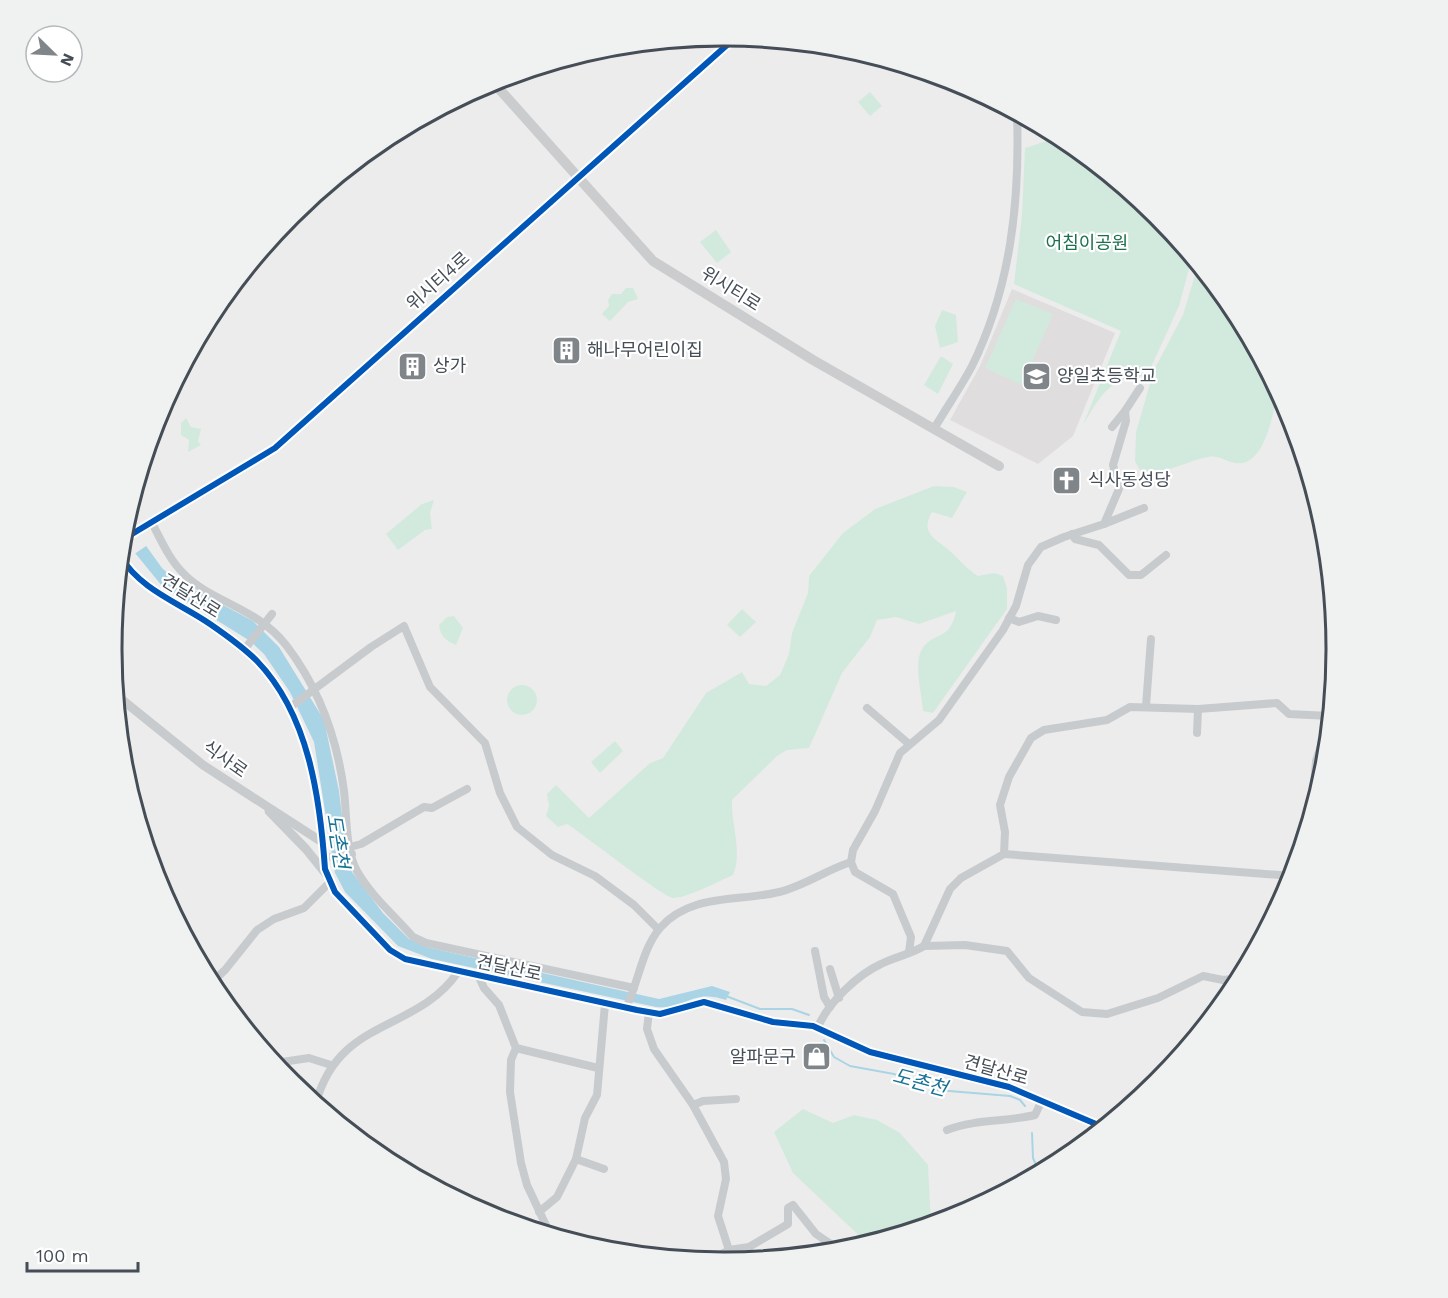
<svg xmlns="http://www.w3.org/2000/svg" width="1448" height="1298" viewBox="0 0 1448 1298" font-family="'Work Sans','Noto Sans KR',sans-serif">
<rect width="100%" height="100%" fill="#edecec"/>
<polygon fill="#dfdddd" points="1012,289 1115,333 1073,436 1038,464 950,420 980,366"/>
<g fill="#d2eadd">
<polygon points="870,92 882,106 870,116 858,102"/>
<path d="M1059,137L1158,216L1192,258L1179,306L1147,376C1110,375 1100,397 1083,425L1121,331L1014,284L1022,215L1025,148Z"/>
<polygon points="716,230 731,252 717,263 700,242"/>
<path d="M1198,265L1234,309L1281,397L1276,402C1271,421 1263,468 1235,463C1224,461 1219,455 1208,457C1182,462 1167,476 1140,470L1135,461L1136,432L1154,370L1183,315Z"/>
<polygon points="626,288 633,288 638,299 628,302 610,321 602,314 609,306 608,300 612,294 621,294"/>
<polygon points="1016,299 1053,314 1022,385 985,368"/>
<polygon points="942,310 956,315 958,342 940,348 935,326"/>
<polygon points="941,356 953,364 938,394 924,385"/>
<polygon points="186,418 191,427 201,429 198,441 201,445 188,452 189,440 181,435 181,423"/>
<path d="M934,486L954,487L967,492L952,518L932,512C921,531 932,537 945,547C957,556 965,568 978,576L994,573L1003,576L1007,588V609L933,713L923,711C922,695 914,666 921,651C932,630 950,643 956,611L919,624L896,617L877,620L870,637L842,673L809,748L787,750L777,756L732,800C731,825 743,852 733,875C719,881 688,898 673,898C663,897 583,834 567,824L558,827L546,816L549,806L547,794L556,785L589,818L650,763L663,758L706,693L742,672L749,684L766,686L780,675L789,654L792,633L808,593L809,576L843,533L875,509Z"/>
<polygon points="434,500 430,513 432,529 425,530 398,550 386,534 422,504"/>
<polygon points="742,609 756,622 740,637 727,625"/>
<path d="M454,616L463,628L456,645C446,641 440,636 439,625L447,617Z"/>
<circle cx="522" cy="700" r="15"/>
<polygon points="615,741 623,751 600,773 591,762"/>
<polygon points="803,1109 833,1123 854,1115 877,1120 900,1133 928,1165 931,1224 867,1243 793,1173 774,1132"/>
</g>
<path fill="#a9d4e5" d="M126,518L162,568L174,579L253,621L279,647L324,720L339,791L347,857L352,872L383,913L409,939L426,947L659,999L712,986L730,992L726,1000C692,988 685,1010 656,1007L432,959L398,946L345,892L335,873L314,742L290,692L264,654L250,641L162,586L122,537Z"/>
<polygon fill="#edecec" points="130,518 149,544 133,555 122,539 125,520"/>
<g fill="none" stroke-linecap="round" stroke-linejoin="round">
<g stroke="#a9d4e5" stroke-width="2">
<polyline points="726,996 760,1009 792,1009 809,1015"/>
<polyline points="824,1040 834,1057 850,1066 894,1074 937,1090 1010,1096 1020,1100 1025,1106"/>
<polyline points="1032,1133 1033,1158 1039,1172"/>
</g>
<g stroke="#c8cbcd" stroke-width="8">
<polyline points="1112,427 1125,411"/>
<path d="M934,429C946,408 961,387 972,366C1011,287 1020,200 1017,114"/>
<path d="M152,523C161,540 169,559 183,573C212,603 255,606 286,645C319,688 337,738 344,791C347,816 345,849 357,871C371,896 395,916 413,937L426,943L634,988"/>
<polyline points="1104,524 1144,508"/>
<polyline points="1072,534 1075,539 1099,545 1129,575 1141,575 1166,555"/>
<polyline points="1009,618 1019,622 1038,616 1056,620"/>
<polyline points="244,650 272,614"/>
<polyline points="1146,706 1151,639"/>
<polyline points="289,708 371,647 404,626 430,687 485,743 500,793 517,827 552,855 595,876 634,905 658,929"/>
<polyline points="867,708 909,744"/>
<polyline points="1197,733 1198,709"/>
<polyline points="1312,813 1316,761 1330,718"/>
<polyline points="350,847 361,844 424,807 432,808 467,789"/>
<polyline points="1004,854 1005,832 1000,805 1009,777 1031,738 1044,730 1107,720 1130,707 1198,709 1277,703 1289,714 1330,716"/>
<polyline points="325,858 352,854"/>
<polyline points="924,946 965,945 1007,951 1029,978 1082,1012 1107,1014 1158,998 1203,976 1223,980 1240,978"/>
<polyline points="815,951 824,997 830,1007"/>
<polyline points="909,952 911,937 893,894 855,872 851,862 853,850 875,811 900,753 939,720 1003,630 1016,606 1028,565 1041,547 1064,537 1104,524 1119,489 1113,465 1126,421 1125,411 1140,388"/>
<polyline points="830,969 839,998"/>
<polyline points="479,977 484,988 499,1005 516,1048 511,1060 510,1092 521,1163 527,1185 550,1234"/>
<polyline points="211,983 225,970 257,930 274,919 304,908 330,882"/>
<path d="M626,1008C638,984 642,949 660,928C690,893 739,902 779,892C804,886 826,870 851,862"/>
<polyline points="649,1012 647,1029 654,1049 693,1105 724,1162 726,1179 718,1216 729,1250 709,1261"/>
<path d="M818,1027C828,1003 857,975 881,964C895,957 911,954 924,946L950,889L961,878L1004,854L1293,876"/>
<polyline points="516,1048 598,1068"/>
<polyline points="275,1063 309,1058 331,1065"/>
<path d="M316,1103C339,1017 416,1033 458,972"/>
<polyline points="693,1105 703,1101 736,1099"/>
<path d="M947,1130C975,1119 1006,1122 1035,1115L1042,1100"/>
<polyline points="576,1159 604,1169"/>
<polyline points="539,1212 557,1197 576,1159 585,1118 597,1095 605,1004"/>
<polyline points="729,1250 749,1247 788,1224 788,1208 793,1205 816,1234 841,1251"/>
</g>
<g stroke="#c8cbcd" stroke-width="9">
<polyline points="122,540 275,448 736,37"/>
<path d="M120,556C142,591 178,602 210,624C226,635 243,647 257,661C309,715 320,798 325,869L335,892L390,950L405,959L637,1010L660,1014L704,1002L773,1022L813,1026L870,1052L1009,1087L1103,1127"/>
<polyline points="115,694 203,765 322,842"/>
<polyline points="269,811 306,849 326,874"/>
</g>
<polyline stroke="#caccce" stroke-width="10" points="493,82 653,261 813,360 999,466"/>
<defs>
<g id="cycleway">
<polyline points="122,540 275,448 736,37"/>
<path d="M120,556C142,591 178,602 210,624C226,635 243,647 257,661C309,715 320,798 325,869L335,892L390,950L405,959L637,1010L660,1014L704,1002L773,1022L813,1026L870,1052L1009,1087L1103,1127"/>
</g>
</defs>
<use href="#cycleway" stroke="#fff" stroke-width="10"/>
<use href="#cycleway" stroke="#0057b8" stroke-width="6"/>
</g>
<defs>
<symbol id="building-square" viewBox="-11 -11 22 22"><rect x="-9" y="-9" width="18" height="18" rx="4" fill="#80858a" stroke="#fff"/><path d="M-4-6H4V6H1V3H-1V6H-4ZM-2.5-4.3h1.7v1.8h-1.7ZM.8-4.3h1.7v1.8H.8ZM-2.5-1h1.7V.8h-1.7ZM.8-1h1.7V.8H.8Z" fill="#fff"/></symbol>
<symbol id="school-square" viewBox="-11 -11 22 22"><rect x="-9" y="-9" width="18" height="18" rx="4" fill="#80858a" stroke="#fff"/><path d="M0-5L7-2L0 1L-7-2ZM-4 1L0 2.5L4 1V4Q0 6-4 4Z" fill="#fff"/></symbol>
<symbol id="church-square" viewBox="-11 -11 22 22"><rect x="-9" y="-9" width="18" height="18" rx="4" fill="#80858a" stroke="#fff"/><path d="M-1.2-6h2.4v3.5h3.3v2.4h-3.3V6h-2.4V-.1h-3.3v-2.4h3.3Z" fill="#fff"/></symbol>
<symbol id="shop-square" viewBox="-11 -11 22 22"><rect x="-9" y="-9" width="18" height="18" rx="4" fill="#80858a" stroke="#fff"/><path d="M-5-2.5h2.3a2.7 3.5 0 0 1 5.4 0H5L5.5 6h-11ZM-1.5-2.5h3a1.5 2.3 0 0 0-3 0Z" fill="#fff"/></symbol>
</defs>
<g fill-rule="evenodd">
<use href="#building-square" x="550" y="334" width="33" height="33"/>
<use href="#building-square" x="396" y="350" width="33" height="33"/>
<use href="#school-square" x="1020" y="360" width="33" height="33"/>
<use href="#church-square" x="1050" y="464" width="33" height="33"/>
<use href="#shop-square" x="800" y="1040" width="33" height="33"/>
</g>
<g text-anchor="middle" stroke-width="4.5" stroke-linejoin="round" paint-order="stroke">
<g font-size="18" fill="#1e704d" stroke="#fff">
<text x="1087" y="249">어침이공원</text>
</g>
<g font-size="18" fill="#454d56" stroke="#fff">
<text transform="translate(438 281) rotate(-42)" y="6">위시티4로</text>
<text transform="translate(731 289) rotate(32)" y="6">위시티로</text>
<text transform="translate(191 596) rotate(32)" y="6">견달산로</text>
<text transform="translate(225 759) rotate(35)" y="6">식사로</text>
<text transform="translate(509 968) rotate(12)" y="6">견달산로</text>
<text transform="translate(996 1070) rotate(16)" y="6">견달산로</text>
</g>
<g font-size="18" fill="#454d56" stroke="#fff" text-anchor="start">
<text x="587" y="356">해나무어린이집</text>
<text x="433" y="372">상가</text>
<text x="1057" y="382">양일초등학교</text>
<text x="1088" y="486">식사동성당</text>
<text x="796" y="1063" text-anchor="end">알파문구</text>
</g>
<g font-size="20" font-style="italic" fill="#187297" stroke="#fff">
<text transform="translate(338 841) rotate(81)" y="7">도촌천</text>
<text transform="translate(920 1082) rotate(15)" y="7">도촌천</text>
</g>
</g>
<path d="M0 0H1448V1298H0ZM724 46H724A602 602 0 0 1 1326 648V650A602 602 0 0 1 724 1252H724A602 602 0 0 1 122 650V648A602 602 0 0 1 724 46Z" fill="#f0f1f1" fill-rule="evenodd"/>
<path fill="none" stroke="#454d56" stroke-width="3" d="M724 46H724A602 602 0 0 1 1326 648V650A602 602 0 0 1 724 1252H724A602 602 0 0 1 122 650V648A602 602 0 0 1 724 46Z"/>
<g transform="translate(54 54) rotate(114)"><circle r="28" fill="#ffffff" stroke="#b5b8bb" stroke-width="1.5"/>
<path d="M0-4.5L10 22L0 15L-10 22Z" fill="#80858a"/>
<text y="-9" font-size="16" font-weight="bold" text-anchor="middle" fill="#454d56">N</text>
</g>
<path d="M27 1262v9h111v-9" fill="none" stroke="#454d56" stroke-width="3"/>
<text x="36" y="1262" font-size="18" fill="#454d56" stroke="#ffffff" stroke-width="4.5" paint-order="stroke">100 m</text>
</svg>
